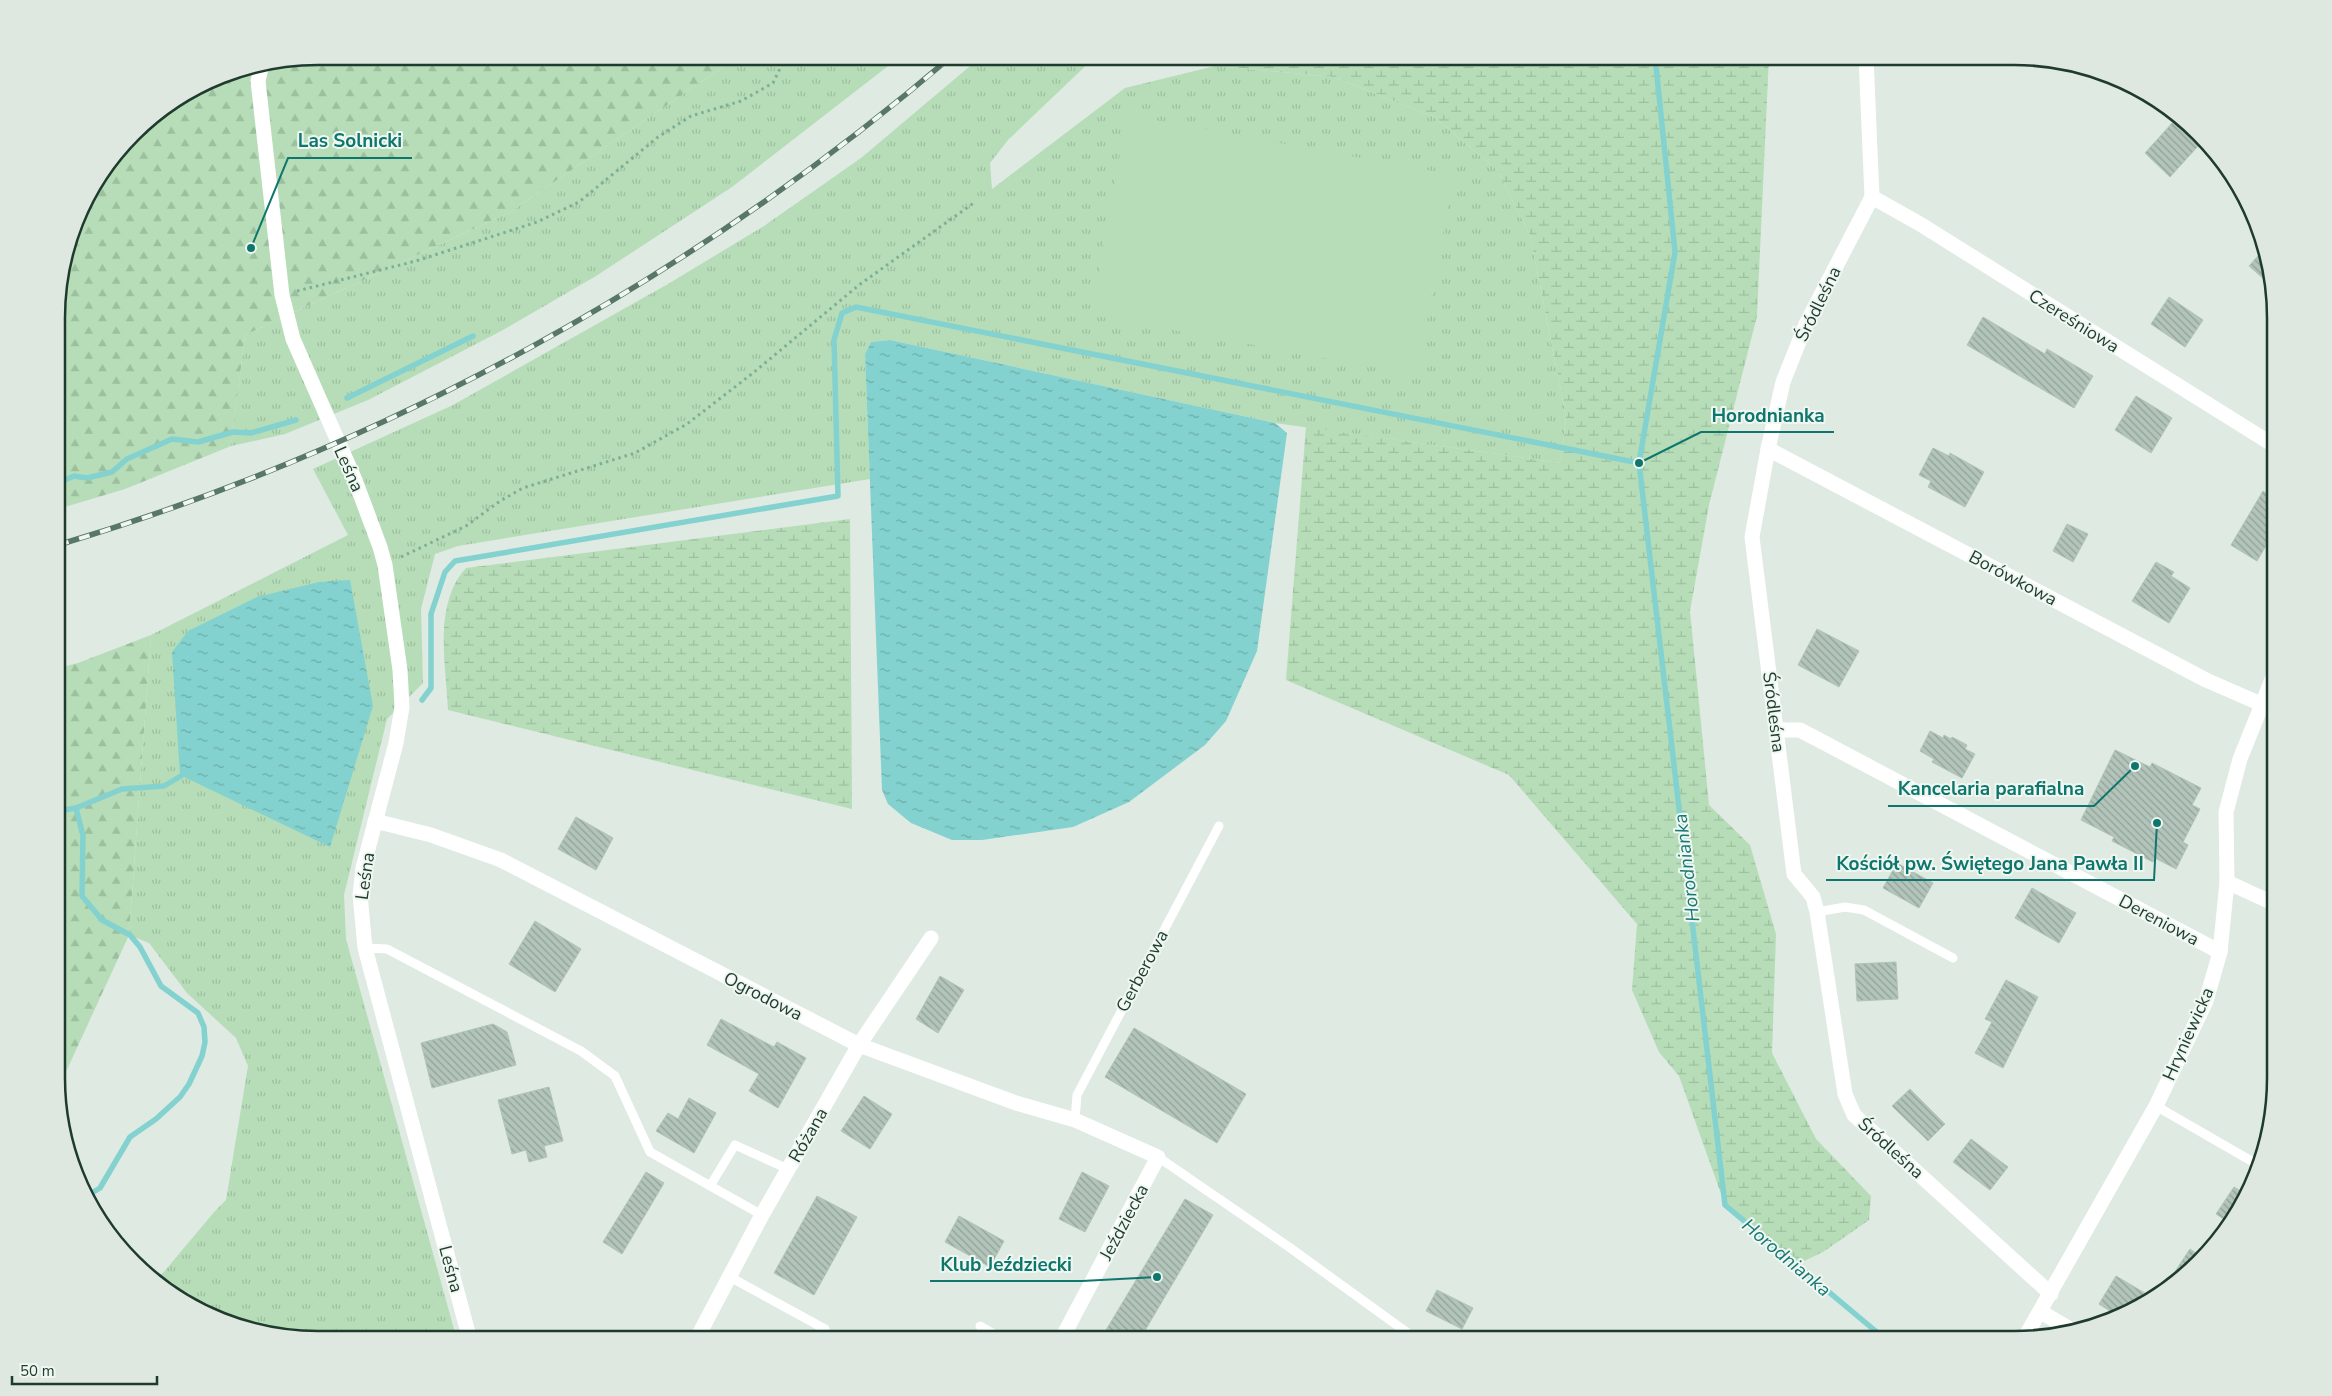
<svg xmlns="http://www.w3.org/2000/svg" width="2332" height="1396" viewBox="0 0 2332 1396" font-family="'Nunito Sans',sans-serif">
<defs>
<pattern id="grass-tufts" width="24" height="20" patternUnits="userSpaceOnUse" patternTransform="scale(1.25)"><rect width="24" height="20" fill="#b6ddb8"/><path d="M3 7l-1-3M5 7V3M7 7l1-3M15 17l-1-3M17 17v-4M19 17l1-3" fill="none" stroke="#9cbf9e"/></pattern>
<pattern id="forest-firs" width="22" height="20" patternUnits="userSpaceOnUse" patternTransform="scale(1.25)"><rect width="22" height="20" fill="#b6ddb8"/><path d="M5 1l3.5 6h-7zM16 11l3.5 6h-7z" fill="#9cbf9e"/></pattern>
<pattern id="wetland-marsh" width="20" height="14" patternUnits="userSpaceOnUse" patternTransform="scale(1.25)"><rect width="20" height="14" fill="#b6ddb8"/><path d="M1 5h8M5 5V1M11 12h8M15 12V8" fill="none" stroke="#9cbf9e"/></pattern>
<pattern id="water-ripples" width="26" height="14" patternUnits="userSpaceOnUse" patternTransform="scale(1.25)"><rect width="26" height="14" fill="#83d2cf"/><path d="M2 4q2-2 4 0t4 0M15 11q2-2 4 0t4 0" fill="none" stroke="#6baca8"/></pattern>
<pattern id="building-back-hatch" width="6" height="6" patternUnits="userSpaceOnUse" patternTransform="scale(1.25)"><rect width="6" height="6" fill="#b3c5bb"/><path d="M-1 5l2 2M0 0l6 6M5-1l2 2" fill="none" stroke="#91a198"/></pattern>
</defs>
<rect width="100%" height="100%" fill="#deeae2"/>
<g fill="url(#grass-tufts)">
<polygon points="739,56 901,56 732,187 596,276 503,330 368,400 285,434 231,446 245,335 510,212"/>
<polygon points="982,56 1096,56 1008,140 990,163 992,189 1125,88 1215,66 1334,77 1434,117 1497,170 1530,235 1566,417 1561,463 1275,423 890,340 871,342 865,354 870,479 458,546 435,554 421,609 423,683 387,719 344,895 346,939 457,1340 318,1340 250,1331 187,1305 153,1278 163,1273 215,1211 226,1200 248,1066 236,1038 187,993 149,943 129,935 151,635 348,535 313,469 453,405 668,284 764,226 861,158"/>
</g>
<g fill="url(#forest-firs)">
<polygon points="318,56 739,56 510,212 245,335 231,446 125,489 58,509 58,284 83,202 145,121 218,76"/>
<polygon points="151,635 129,935 58,1089 58,668 78,663"/>
</g>
<g fill="url(#wetland-marsh)">
<polygon points="1156,56 1769,56 1757,316 1709,505 1690,611 1709,805 1750,845 1776,934 1772,1053 1816,1139 1871,1196 1869,1220 1823,1252 1796,1265 1725,1205 1679,1076 1659,1052 1632,990 1637,924 1509,775 1286,680 1306,427 1561,463 1566,417 1530,235 1497,170 1434,117 1334,77 1215,66"/>
<path d="M850,519L852,809L448,710C446,665 433,604 466,568Z"/>
</g>
<polygon fill="#b6ddb8" points="1127,115 1454,175 1417,375 1091,315"/>
<g fill="url(#water-ripples)">
<polygon points="890,340 1275,423 1287,433 1257,651 1226,721 1205,745 1129,802 1073,827 982,840 952,840 911,823 888,804 882,790 865,354 871,342"/>
<polygon points="350,580 373,706 330,847 180,775 172,652 188,631 257,597 319,582"/>
</g>
<g fill="none" stroke-linecap="round" stroke-linejoin="round">
<g stroke="#83d2cf" stroke-width="5.5">
<polyline points="1655,56 1675,252 1639,463 1725,1205 1885,1339"/>
<polyline points="347,398 473,336"/>
<polyline points="58,483 74,476 87,478 112,472 127,459 172,439 198,442 233,432 251,433 296,420"/>
<polyline points="422,700 431,688 431,614 445,572 455,561 838,496 834,340 842,313 856,307 1639,463"/>
<polyline points="76,808 83,836 82,896 102,920 130,935 140,947 161,986 198,1013 204,1027 205,1042 202,1056 189,1084 180,1097 156,1119 130,1137 100,1188 87,1196"/>
<polyline points="58,811 76,808 122,789 164,786 186,773"/>
</g>
</g>
<g fill="url(#building-back-hatch)" stroke="#b0c4b8">
<polygon points="2174,121 2199,145 2170,177 2145,153"/>
<polygon points="2265,248 2267,261 2272,286 2249,266"/>
<polygon points="2169,297 2203,320 2185,347 2151,324"/>
<polygon points="1983,317 2045,354 2047,349 2093,376 2074,408 1967,345"/>
<polygon points="2136,396 2172,418 2151,453 2115,430"/>
<polygon points="1933,448 1949,456 1950,453 1984,472 1965,507 1928,487 1931,481 1919,475"/>
<polygon points="2263,491 2275,499 2275,530 2257,561 2231,545"/>
<polygon points="2067,524 2088,534 2073,562 2053,551"/>
<polygon points="2156,562 2174,572 2171,576 2190,588 2169,623 2132,601"/>
<polygon points="1817,629 1859,651 1839,687 1798,665"/>
<polygon points="1930,731 1943,738 1944,735 1951,739 1952,737 1967,745 1965,749 1975,754 1962,778 1932,762 1934,759 1920,751"/>
<polygon points="2115,750 2150,767 2152,763 2201,788 2192,805 2200,809 2183,842 2188,845 2176,869 2155,858 2153,862 2112,841 2114,837 2081,820"/>
<polygon points="576,817 613,838 596,870 558,849"/>
<polygon points="1897,863 1933,883 1919,908 1883,888"/>
<polygon points="2032,888 2076,913 2059,943 2015,918"/>
<polygon points="535,921 581,949 555,992 509,964"/>
<polygon points="1896,962 1898,999 1857,1001 1855,964"/>
<polygon points="940,976 964,990 938,1033 916,1019"/>
<polygon points="2006,980 2038,997 2003,1068 1975,1053 1992,1022 1985,1019"/>
<polygon points="721,1019 774,1047 777,1042 806,1058 778,1108 749,1091 759,1074 707,1045"/>
<polygon points="493,1024 507,1032 516,1065 432,1088 421,1043"/>
<polygon points="1134,1028 1246,1094 1217,1143 1105,1077"/>
<polygon points="549,1087 563,1141 544,1146 547,1157 529,1162 526,1150 512,1154 498,1100"/>
<polygon points="1910,1089 1945,1124 1928,1141 1892,1106"/>
<polygon points="864,1096 892,1114 870,1149 841,1131"/>
<polygon points="689,1098 716,1113 694,1153 656,1131 668,1113 678,1119"/>
<polygon points="1971,1139 2008,1167 1990,1190 1953,1162"/>
<polygon points="646,1172 664,1183 622,1254 603,1242"/>
<polygon points="1082,1172 1109,1186 1085,1232 1059,1219"/>
<polygon points="2234,1187 2247,1195 2241,1209 2230,1223 2216,1214"/>
<polygon points="817,1196 857,1217 814,1295 774,1273"/>
<polygon points="1185,1199 1213,1215 1140,1339 1100,1340"/>
<polygon points="959,1216 1004,1241 990,1267 945,1242"/>
<polygon points="2190,1249 2203,1258 2168,1287 2166,1285"/>
<polygon points="2116,1276 2153,1298 2145,1305 2118,1316 2099,1304"/>
<polygon points="1437,1290 1473,1308 1462,1329 1426,1311"/>
</g>
<g fill="none" stroke-linecap="round" stroke-linejoin="round">
<g stroke="#7daf96" stroke-width="3" stroke-dasharray="2.5 4" stroke-linecap="butt">
<polyline points="297,291 416,261 537,222 579,202 658,137 691,116 741,101 773,83 786,56"/>
<polyline points="401,557 466,526 500,501 523,488 635,453 687,424 753,373 859,285 975,202"/>
</g>
<g stroke="#fff" stroke-width="9">
<polyline points="2261,704 2275,711"/>
<polyline points="1817,912 1845,907 1864,910 1953,958"/>
<polyline points="365,948 387,949 581,1051 615,1076 650,1152 762,1215"/>
<polyline points="2156,1106 2260,1166"/>
<polyline points="1075,1120 1077,1095 1219,826"/>
<polyline points="1158,1157 1289,1247 1416,1339"/>
<polyline points="710,1186 735,1145 788,1169"/>
<polyline points="730,1277 825,1329"/>
<polyline points="980,1326 1004,1340"/>
</g>
<g stroke="#fff" stroke-width="15">
<polyline points="1866,56 1872,197 1806,324 1783,382 1768,449 1752,537 1794,874 1813,897 1817,912 1845,1094 1854,1115 2051,1294"/>
<polyline points="261,68 258,81 282,295 293,339 355,480 380,547 385,565 400,670 402,707 396,743 363,868 360,895 365,948 470,1340"/>
<polyline points="1872,197 1920,224 2275,446"/>
<polyline points="1768,449 2206,680 2261,704"/>
<polyline points="1776,730 1800,730 2220,952"/>
<polyline points="375,821 431,835 501,860 859,1045 1016,1103 1075,1120 1158,1157 1061,1340"/>
<polyline points="2227,882 2275,904"/>
<polyline points="2041,1312 2075,1332"/>
<polyline points="2024,1339 2156,1106 2206,1001 2220,952 2227,882 2226,812 2240,759 2275,672"/>
<polyline points="696,1340 762,1215 859,1045 931,938"/>
</g>
<defs>
<path id="rail" d="M58,545C387,447 691,279 952,56"/>
</defs>
<use href="#rail" stroke="#597769" stroke-width="5.5"/>
<use href="#rail" stroke="#eff7f1" stroke-width="4" stroke-dasharray="11" stroke-linecap="butt"/>
</g>
<g text-anchor="middle" stroke-width="4" stroke-linejoin="round" paint-order="stroke">
<g font-size="18" fill="#1f3b2e" stroke="#eff7f1">
<text transform="translate(1818 304) rotate(-64)" y="6">Śródleśna</text>
<text transform="translate(2074 321) rotate(32)" y="6">Czereśniowa</text>
<text transform="translate(349 469) rotate(66)" y="6">Leśna</text>
<text transform="translate(2013 578) rotate(28)" y="6">Borówkowa</text>
<text transform="translate(1774 712) rotate(83)" y="6">Śródleśna</text>
<text transform="translate(365 876) rotate(-82)" y="6">Leśna</text>
<text transform="translate(2159 920) rotate(28)" y="6">Dereniowa</text>
<text transform="translate(1142 971) rotate(-62)" y="6">Gerberowa</text>
<text transform="translate(763 996) rotate(27)" y="6">Ogrodowa</text>
<text transform="translate(2188 1034) rotate(-66)" y="6">Hryniewicka</text>
<text transform="translate(808 1135) rotate(-60)" y="6">Różana</text>
<text transform="translate(1891 1148) rotate(42)" y="6">Śródleśna</text>
<text transform="translate(1124 1222) rotate(-62)" y="6">Jeździecka</text>
<text transform="translate(451 1269) rotate(75)" y="6">Leśna</text>
</g>
<g font-size="19" font-style="italic" fill="#187875" stroke="#eff7f1">
<text transform="translate(1686 868) rotate(-97)" y="7">Horodnianka</text>
<text transform="translate(1787 1257) rotate(40)" y="7">Horodnianka</text>
</g>
</g>
<path d="M0 0H2332V1396H0ZM318 65H2014A253 253 0 0 1 2267 318V1078A253 253 0 0 1 2014 1331H318A253 253 0 0 1 65 1078V318A253 253 0 0 1 318 65Z" fill="#dee8e1" fill-rule="evenodd"/>
<path fill="none" stroke="#1f3b2e" stroke-width="2.5" d="M318 65H2014A253 253 0 0 1 2267 318V1078A253 253 0 0 1 2014 1331H318A253 253 0 0 1 65 1078V318A253 253 0 0 1 318 65Z"/>
<path fill="none" stroke="#0f766e" stroke-width="2" d="M251 248L288 158H412M1639 463L1701 432H1834M2135 766L2094 806H1888M2157 823L2154 880H1826M1157 1277L1082 1281H930"/>
<g fill="#0f766e" stroke="#eff7f1" stroke-width="2">
<circle cx="251" cy="248" r="5"/>
<circle cx="1639" cy="463" r="5"/>
<circle cx="2135" cy="766" r="5"/>
<circle cx="2157" cy="823" r="5"/>
<circle cx="1157" cy="1277" r="5"/>
</g>
<g font-size="19" text-anchor="middle" font-weight="bold" fill="#0f766e" stroke="#eff7f1" stroke-width="4" stroke-linejoin="round" paint-order="stroke">
<text x="350" y="147">Las Solnicki</text>
<text x="1768" y="422">Horodnianka</text>
<text x="1991" y="795">Kancelaria parafialna</text>
<text x="1990" y="870">Kościół pw. Świętego Jana Pawła II</text>
<text x="1006" y="1271">Klub Jeździecki</text>
</g>
<path d="M12 1376v8h145v-8" fill="none" stroke="#1f3b2e" stroke-width="2.5"/>
<text x="20" y="1376" font-size="15" fill="#1f3b2e" stroke="#eff7f1" stroke-width="4" paint-order="stroke">50 m</text>
</svg>
